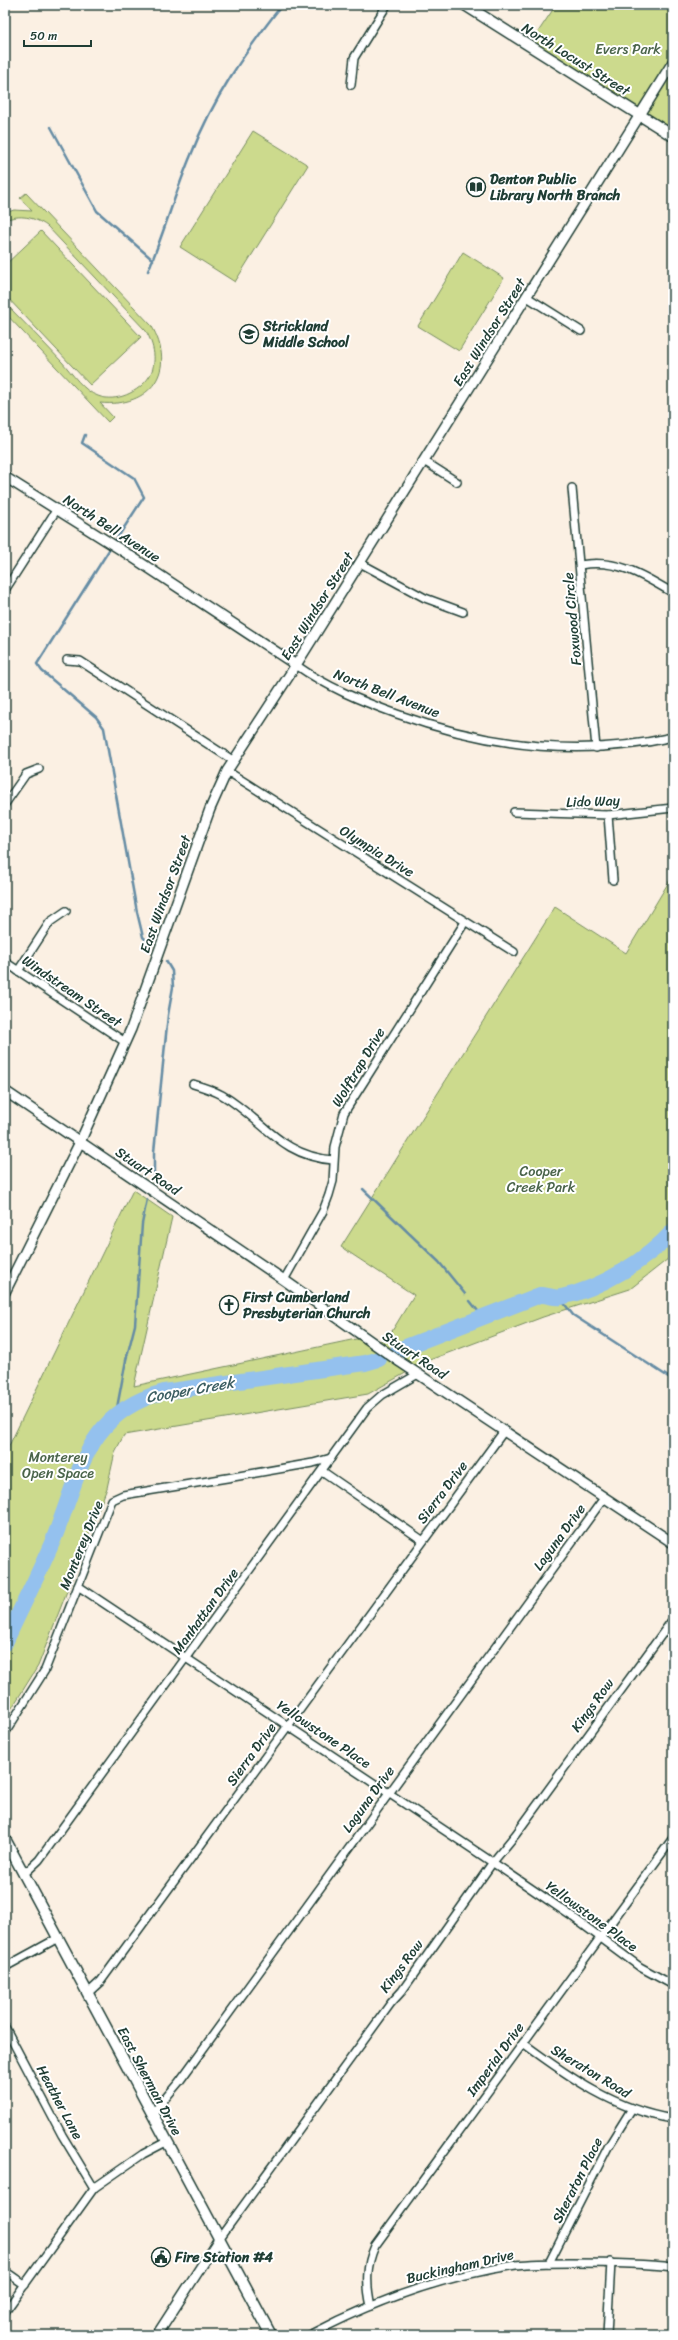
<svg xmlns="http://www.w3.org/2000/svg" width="678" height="2340" viewBox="0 0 678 2340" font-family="Sriracha,sans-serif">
<rect width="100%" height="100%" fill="#fbf0e3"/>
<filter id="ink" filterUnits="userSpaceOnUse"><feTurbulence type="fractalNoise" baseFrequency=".025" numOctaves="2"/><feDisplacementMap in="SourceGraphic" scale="8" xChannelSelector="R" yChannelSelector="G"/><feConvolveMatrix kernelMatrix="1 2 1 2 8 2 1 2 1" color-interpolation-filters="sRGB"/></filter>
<g filter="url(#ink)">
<g fill="#ccda8d" stroke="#768c60">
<polygon points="556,5 673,5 673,129 532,41"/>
<polygon points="253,131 308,165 235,282 180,247"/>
<path d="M26,193L151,325C178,370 151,408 100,403L113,417L108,422L5,313V303C24,322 43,342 62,362C72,373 83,391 98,396C116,403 139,392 149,377C158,362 154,345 146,331L47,226C34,217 20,214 5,220V213L14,210L32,211L20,198Z"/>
<polygon points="41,231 141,337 90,385 5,295 5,265"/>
<polygon points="463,252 504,278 459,351 418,326"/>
<polygon points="673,875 673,1255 630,1289 543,1317 427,1361 368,1394 124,1435 115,1452 107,1488 38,1666 5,1719 5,1454 133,1190 172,1217 134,1386 356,1339 386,1341 414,1295 341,1247 555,907 626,953"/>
</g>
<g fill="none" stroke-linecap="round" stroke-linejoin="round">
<g stroke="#658ca4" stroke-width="2.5">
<polyline points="51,127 97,211 153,260"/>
<path d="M148,271C164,233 175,193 191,155C213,98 245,52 282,5"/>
<polyline points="85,435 82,443 134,478 144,497 114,543"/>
<polyline points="111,547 37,664 42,671 96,717 104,728 137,912 143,937 149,943"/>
<polyline points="154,1182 154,1152 168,1015 173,987 172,971 166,961"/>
<polyline points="363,1189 439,1262 465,1294"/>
<polyline points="560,1298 573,1315 673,1380"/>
<polyline points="470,1301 482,1316"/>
<polyline points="116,1413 126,1360 135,1325 142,1224 147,1199"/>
</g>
<g stroke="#94c1ee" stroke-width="16">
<path d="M398,1350L540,1295C547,1294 554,1299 561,1297C600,1289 647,1260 673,1231"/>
<path d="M5,1643C21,1608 39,1574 54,1538C80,1474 86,1412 164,1392L365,1363L379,1359"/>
</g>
<defs>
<g id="minor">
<polyline points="351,85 354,58 387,5"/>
<polyline points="527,297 581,331"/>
<polyline points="424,461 457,482"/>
<polyline points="572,488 596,748"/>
<polyline points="360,563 425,598 463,612"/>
<path d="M580,565C616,558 643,575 673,593"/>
<polyline points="5,590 57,509"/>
<polyline points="67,660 80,661 234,761"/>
<path d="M296,665C327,687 361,701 397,714C486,746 580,758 673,737"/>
<polyline points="227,771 514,952"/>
<polyline points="5,804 26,774 39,769"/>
<polyline points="514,812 608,815 673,808"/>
<polyline points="608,815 613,880"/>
<polyline points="5,962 125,1042"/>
<polyline points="18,971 50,922 66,911"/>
<path d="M193,1084C203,1087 213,1090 222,1095C263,1119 280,1156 333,1160"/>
<polyline points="284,1280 323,1211 329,1195 333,1181 335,1147 344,1113 465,922"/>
<polyline points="322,1471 422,1540"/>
<polyline points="78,1586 501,1868 570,1915 640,1967 673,1985"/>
<polyline points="5,1733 45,1670 112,1500 123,1495 233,1477 313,1463 331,1458"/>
<polyline points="23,1875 39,1860 367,1408 382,1395 418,1374"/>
<polyline points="5,1967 58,1938"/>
<polyline points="88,1993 101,1981 504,1431"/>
<polyline points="5,2027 62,2135 94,2188"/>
<path d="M523,2043C569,2077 615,2110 673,2119"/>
<polyline points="152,2114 179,2082 604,1498"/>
<polyline points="219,2239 391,2003 402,1991 493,1862 516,1834 673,1619"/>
<polyline points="549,2263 608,2147 631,2110"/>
<polyline points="5,2271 25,2285"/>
<path d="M371,2306C366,2284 366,2266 375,2246L673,1838"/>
<polyline points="5,2312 94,2188 143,2154 166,2142"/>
<path d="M310,2335C374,2301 444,2276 516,2265C534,2263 552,2263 570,2263C605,2263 639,2263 673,2267"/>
<polyline points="607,2335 611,2262"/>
</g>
<g id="tertiary">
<polyline points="5,477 126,553 296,665"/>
<polyline points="5,1091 284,1280 400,1362 673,1543"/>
<polyline points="5,1292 80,1142 131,1029 210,809 227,771 296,665 673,62"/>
<polyline points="157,2335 219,2239"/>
</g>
<g id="secondary">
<polyline points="465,5 673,136"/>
<polyline points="5,1839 271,2335"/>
</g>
</defs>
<use href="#minor" stroke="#1f3d34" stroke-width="10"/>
<use href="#tertiary" stroke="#1f3d34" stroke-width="12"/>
<use href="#secondary" stroke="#1f3d34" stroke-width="13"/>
<use href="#minor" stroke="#fff" stroke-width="7"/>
<use href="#tertiary" stroke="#fff" stroke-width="9"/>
<use href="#secondary" stroke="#fff" stroke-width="10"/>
</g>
</g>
<defs>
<symbol id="library-ring" viewBox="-11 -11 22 22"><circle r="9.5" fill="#fff" stroke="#1f3d34" stroke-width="1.5"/><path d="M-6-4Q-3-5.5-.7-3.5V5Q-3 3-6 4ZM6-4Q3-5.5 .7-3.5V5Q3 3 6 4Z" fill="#1f3d34"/></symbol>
<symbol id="school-ring" viewBox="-11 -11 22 22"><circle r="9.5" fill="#fff" stroke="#1f3d34" stroke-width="1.5"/><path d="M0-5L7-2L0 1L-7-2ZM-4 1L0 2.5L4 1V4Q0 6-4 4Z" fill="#1f3d34"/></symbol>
<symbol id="church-ring" viewBox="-11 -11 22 22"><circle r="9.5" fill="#fff" stroke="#1f3d34" stroke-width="1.5"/><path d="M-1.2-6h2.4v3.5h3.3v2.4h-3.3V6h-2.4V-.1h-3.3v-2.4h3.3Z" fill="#1f3d34"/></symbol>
<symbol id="civic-ring" viewBox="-11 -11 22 22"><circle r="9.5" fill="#fff" stroke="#1f3d34" stroke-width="1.5"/><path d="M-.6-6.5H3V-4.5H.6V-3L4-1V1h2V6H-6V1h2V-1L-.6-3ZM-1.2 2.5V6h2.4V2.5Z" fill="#1f3d34"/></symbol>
</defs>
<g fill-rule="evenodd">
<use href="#library-ring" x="465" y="176" width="22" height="22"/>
<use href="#school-ring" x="238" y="323" width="22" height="22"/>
<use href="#church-ring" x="218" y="1294" width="22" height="22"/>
<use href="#civic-ring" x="150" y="2246" width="22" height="22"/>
</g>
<g text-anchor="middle" stroke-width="4" stroke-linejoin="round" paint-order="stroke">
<g font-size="14" fill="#4a644a" stroke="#fff">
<text x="628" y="54">Evers Park</text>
<text x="541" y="1176">Cooper<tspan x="541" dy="16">Creek Park</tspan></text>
<text x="58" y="1462">Monterey<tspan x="58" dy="16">Open Space</tspan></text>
</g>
<g font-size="14" fill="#1f3d34" stroke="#fff">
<text transform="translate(576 59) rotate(32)" y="5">North Locust Street</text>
<text transform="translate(489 332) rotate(-58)" y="5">East Windsor Street</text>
<text transform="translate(112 528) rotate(33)" y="5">North Bell Avenue</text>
<text transform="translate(317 606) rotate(-58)" y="5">East Windsor Street</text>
<text transform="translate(572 619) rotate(-95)" y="5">Foxwood Circle</text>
<text transform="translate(387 693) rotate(21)" y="5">North Bell Avenue</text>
<text transform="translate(593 801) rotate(-2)" y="5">Lido Way</text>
<text transform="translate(377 851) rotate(32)" y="5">Olympia Drive</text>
<text transform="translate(165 894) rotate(-70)" y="5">East Windsor Street</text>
<text transform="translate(72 991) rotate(34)" y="5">Windstream Street</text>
<text transform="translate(358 1067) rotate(-59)" y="5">Wolftrap Drive</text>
<text transform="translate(148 1171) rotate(34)" y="5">Stuart Road</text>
<text transform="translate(415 1355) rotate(34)" y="5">Stuart Road</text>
<text transform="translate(442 1492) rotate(-53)" y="5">Sierra Drive</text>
<text transform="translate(559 1537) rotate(-54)" y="5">Laguna Drive</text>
<text transform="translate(81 1545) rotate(-68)" y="5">Monterey Drive</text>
<text transform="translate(205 1611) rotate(-54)" y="5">Manhattan Drive</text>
<text transform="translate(592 1705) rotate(-54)" y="5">Kings Row</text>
<text transform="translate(324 1734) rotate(34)" y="5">Yellowstone Place</text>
<text transform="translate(251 1754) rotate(-54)" y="5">Sierra Drive</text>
<text transform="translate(368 1799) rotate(-54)" y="5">Laguna Drive</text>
<text transform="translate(592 1916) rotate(36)" y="5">Yellowstone Place</text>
<text transform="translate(401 1966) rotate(-53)" y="5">Kings Row</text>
<text transform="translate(495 2059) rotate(-54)" y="5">Imperial Drive</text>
<text transform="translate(591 2071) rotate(31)" y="5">Sheraton Road</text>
<text transform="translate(150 2081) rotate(62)" y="5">East Sherman Drive</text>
<text transform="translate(60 2102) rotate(62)" y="5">Heather Lane</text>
<text transform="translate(577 2180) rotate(-63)" y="5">Sheraton Place</text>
<text transform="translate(460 2266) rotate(-13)" y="5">Buckingham Drive</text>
</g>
<g font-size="14" font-weight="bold" fill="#1f3d34" stroke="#fff" text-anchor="start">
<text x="490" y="184">Denton Public<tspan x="490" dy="16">Library North Branch</tspan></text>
<text x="263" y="331">Strickland<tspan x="263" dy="16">Middle School</tspan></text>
<text x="243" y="1302">First Cumberland<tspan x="243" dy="16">Presbyterian Church</tspan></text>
<text x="175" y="2262">Fire Station #4</text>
</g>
<g font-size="15" font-style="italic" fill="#3c5e62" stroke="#fff">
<text transform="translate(190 1390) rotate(-10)" y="5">Cooper Creek</text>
</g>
</g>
<rect width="678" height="2340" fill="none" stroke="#fff" stroke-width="20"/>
<rect x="10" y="10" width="658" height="2320" fill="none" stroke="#1f3d34" stroke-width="1.5" filter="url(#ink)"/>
<path d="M24 40v6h67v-6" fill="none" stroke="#1f3d34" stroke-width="2"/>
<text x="30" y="40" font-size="12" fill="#1f3d34" stroke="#ffffff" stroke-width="3" paint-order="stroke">50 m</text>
</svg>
